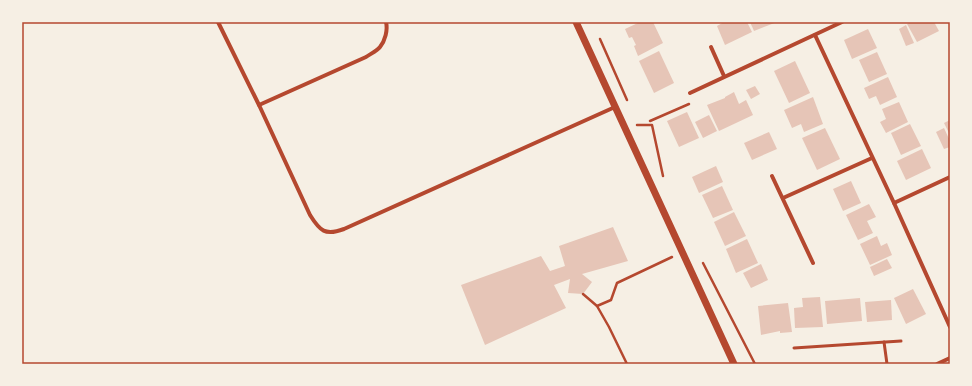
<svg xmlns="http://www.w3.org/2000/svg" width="972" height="386" viewBox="0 0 972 386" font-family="'PT Sans Narrow',sans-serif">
<rect width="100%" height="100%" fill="#f6efe4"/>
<g fill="#e6c5b7">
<polygon points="640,22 653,22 663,43 638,56 634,46 636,45 632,37 629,38 625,29"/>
<polygon points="724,22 747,22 752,32 725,45 717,26"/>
<polygon points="750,22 777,22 754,31"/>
<polygon points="911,22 934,22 939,31 917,42 907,24"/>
<polygon points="906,25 914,43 906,46 899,29"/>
<polygon points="868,29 877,48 852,59 844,40"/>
<polygon points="659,51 674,83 654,93 639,61"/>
<polygon points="877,52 887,74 869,82 859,60"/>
<polygon points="795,61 810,93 789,103 774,71"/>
<polygon points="888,77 897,97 880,105 876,96 869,99 864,88"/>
<polygon points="755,86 760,94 751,99 746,90"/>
<polygon points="734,92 739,104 746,100 753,115 719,131 707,105 725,98 725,97"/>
<polygon points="813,97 823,124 804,132 801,124 792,128 784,110"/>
<polygon points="899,102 908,122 886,133 880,122 886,119 882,109"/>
<polygon points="687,112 699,138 679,147 667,121"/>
<polygon points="709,115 717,131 703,138 695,122"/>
<polygon points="950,120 950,135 944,123"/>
<polygon points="910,124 921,146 901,155 891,133"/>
<polygon points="825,128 840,159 817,170 802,138"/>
<polygon points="944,128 950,141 950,147 944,149 936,132"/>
<polygon points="769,132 777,149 752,160 744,143"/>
<polygon points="922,149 931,168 906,180 897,161"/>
<polygon points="716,166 723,182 699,193 692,177"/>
<polygon points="851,181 861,203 843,211 833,189"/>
<polygon points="722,186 733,210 713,218 702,195"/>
<polygon points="869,204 876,217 867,221 873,233 858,240 846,215"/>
<polygon points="734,212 746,236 725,246 714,222"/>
<polygon points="613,227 628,261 582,274 592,282 583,294 568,293 570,279 554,285 566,308 485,345 461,285 541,256 550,271 565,266 559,246"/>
<polygon points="877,236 881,246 887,243 892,255 870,265 860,244"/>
<polygon points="747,239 758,263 736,273 726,249"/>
<polygon points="887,259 892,268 874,276 870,267"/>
<polygon points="761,264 768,280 751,288 743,273"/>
<polygon points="913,289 926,314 906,324 894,298"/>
<polygon points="820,297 823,327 795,328 794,308 803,307 802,298"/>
<polygon points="860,298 862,321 827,324 825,301"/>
<polygon points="891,300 892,320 867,322 865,302"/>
<polygon points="788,303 792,332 780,333 780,331 761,335 758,306"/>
</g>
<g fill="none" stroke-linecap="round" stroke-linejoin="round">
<g stroke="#b5482f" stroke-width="2.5">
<polyline points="600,39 627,100"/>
<polyline points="650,121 689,104"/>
<polyline points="637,125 652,125 663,176"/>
<polyline points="703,263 755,364"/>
<polyline points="583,294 597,306 609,327 627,364"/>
<polyline points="597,306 611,300 617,283 672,257"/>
</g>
<g stroke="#b5482f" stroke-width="3">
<polyline points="884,342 887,364"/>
<polyline points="794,348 901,341"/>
</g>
<g stroke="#b5482f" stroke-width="4">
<path d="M218,22L259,105L310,215C320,231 325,236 344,229L615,107"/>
<polyline points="815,35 894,203 950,327"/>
<polyline points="711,47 724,76"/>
<polyline points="690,93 842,22"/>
<path d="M259,105L366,57C370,54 377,51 380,47C385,41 388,30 386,22"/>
<polyline points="772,176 813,263"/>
<polyline points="783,198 872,158"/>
<polyline points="894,203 950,177"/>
<polyline points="937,364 950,358"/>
</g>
<polyline stroke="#b5482f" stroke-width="7" points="576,22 734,364"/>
</g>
<rect width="972" height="386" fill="none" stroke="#f6efe4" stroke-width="46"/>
<rect x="23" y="23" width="926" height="340" fill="none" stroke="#b5482f" stroke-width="1.5"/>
</svg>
